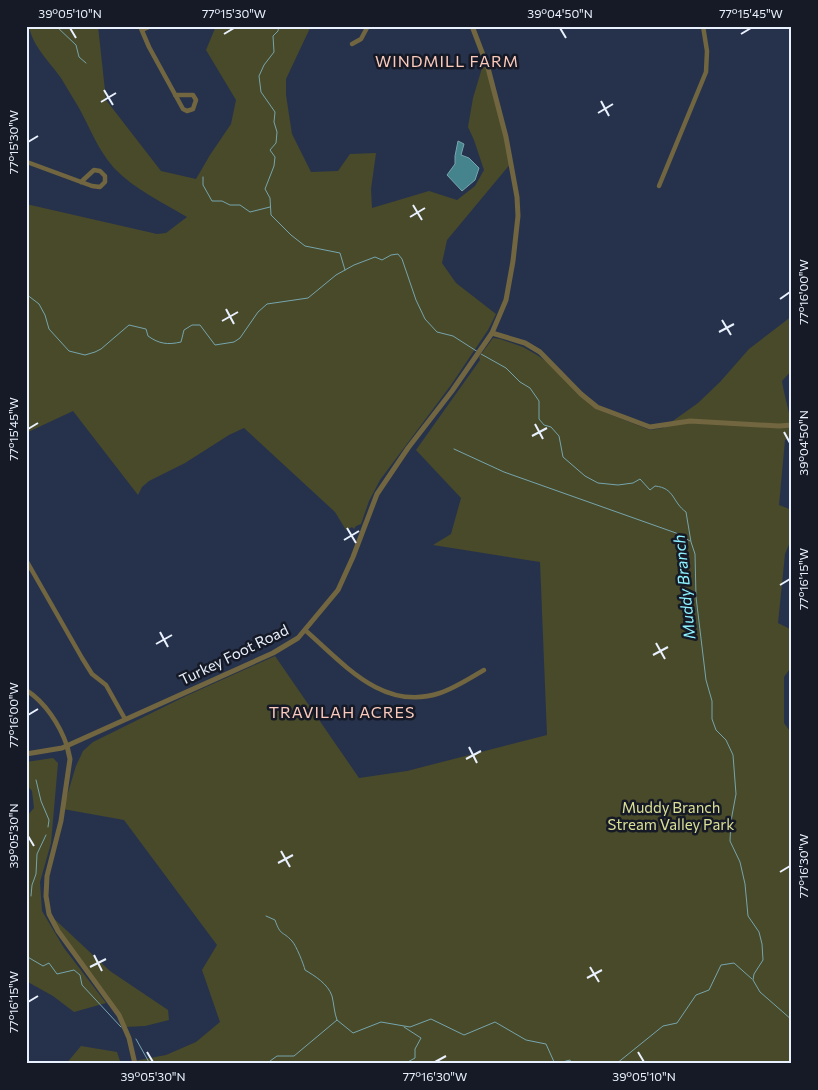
<svg xmlns="http://www.w3.org/2000/svg" width="818" height="1090" viewBox="0 0 818 1090" font-family="Commissioner,sans-serif">
<rect width="100%" height="100%" fill="#26324c"/>
<g fill="#494a29">
<path d="M29,26H98L106,100L161,171L196,179L210,155L231,124L236,100L206,50L216,26H311L286,79V95L292,134L311,172L338,171L350,154L376,153L371,189L372,208L429,191L457,200L475,186L484,170L474,140L468,127L473,98L485,58L511,163L447,240L442,263L456,283L496,314L488,330L451,385L380,480L369,501L361,524L356,526L354,529L352,527L346,530L335,512L244,428L229,435L185,463L149,481L142,487L138,495L73,411L26,433V204L157,234L166,233L187,217C162,202 134,189 114,168C98,150 90,128 79,108C73,98 67,88 61,78C50,62 32,46 29,26Z"/>
<path d="M792,316V370L782,381C785,401 792,417 792,437L785,440L779,505L792,510V537L785,554L778,623L792,630V666L784,677V723L792,734V1064H135L134,1061L166,1055L196,1042L220,1022L202,970L217,945L124,820L63,809L76,766L83,751L93,742L186,696L275,656L359,778L407,771L547,735L540,562L433,545L451,534L461,498L416,450L480,360L479,357L493,338L500,339L523,347L537,355L550,364L596,409L650,430L663,428L698,403L720,382L749,349Z"/>
<polygon points="53,758 58,763 51,843 40,882 42,911 64,948 106,1003 74,1012 53,996 26,981 26,817 34,808 32,791 26,784 26,762"/>
<polygon points="49,914 110,971 168,1010 169,1020 145,1026 125,1027"/>
<polygon points="81,1046 117,1052 121,1064 66,1064"/>
</g>
<polygon fill="#45848c" stroke="#76a5ae" points="458,141 464,144 461,155 469,158 479,168 475,180 462,191 447,175 455,164 455,156"/>
<g fill="none" stroke-linecap="round" stroke-linejoin="round">
<g stroke="#76a5ae" stroke-width="1">
<polyline points="56,26 76,45 79,57 86,63"/>
<polyline points="279,26 278,31 273,36 274,52 264,65 259,76 261,92 275,112 274,122 277,132 276,143 270,150 275,157 274,166 265,189 270,198 271,215 291,235 305,246 340,253 345,270"/>
<polyline points="203,177 203,185 212,201 222,201 230,205 240,205 250,212 270,207"/>
<path d="M26,294L39,304L45,315L49,329L69,351L85,355L95,352L101,349L129,325L146,329L148,336C159,344 168,345 181,342L184,330L192,325H200L215,345L234,342L240,338L258,312L267,304L308,298L336,275L354,265L375,257L382,260L391,255L398,254L402,259L416,300L425,319L437,332L453,336L478,352"/>
<path d="M481,354L506,368L520,382L530,388L539,401V419L544,425L551,427L559,436L563,457L585,476L598,483L618,485L633,483L640,479L650,490L655,486C675,488 672,502 686,512L691,542L695,554L696,597L706,680L712,701V719L716,730L726,740L733,755L736,794L731,821L730,841L740,862L745,884L748,916L759,932L762,944L763,960L754,974L753,980L760,992L792,1020"/>
<polyline points="454,449 504,472 676,533 690,541"/>
<polyline points="36,780 41,801 49,820 48,827"/>
<polyline points="31,896 32,885 36,874 37,854 46,835"/>
<polyline points="26,909 28,903"/>
<path d="M266,916L275,920C281,937 282,930 292,941C296,945 304,965 305,970C315,976 328,984 332,996C334,1004 334,1012 337,1020"/>
<polyline points="26,956 43,966 49,963 57,974 74,970 80,975 82,985 121,1027"/>
<polyline points="136,1039 150,1064"/>
<polyline points="266,1064 277,1056 294,1056 337,1020 353,1033 381,1022 410,1027 431,1019 464,1035 495,1022 526,1040 546,1044 555,1064 570,1060 572,1064"/>
<polyline points="404,1064 415,1058 415,1049 421,1038 404,1027"/>
<polyline points="616,1064 663,1026 677,1023 696,995 709,990 721,965 734,963 752,979"/>
</g>
<g stroke="#716640" stroke-width="4.5">
<polyline points="140,26 149,47 183,109 187,111 193,109 196,100 193,95 175,95"/>
<polyline points="142,30 151,26"/>
<polyline points="352,44 361,39 368,26"/>
<polyline points="26,161 27,162 92,186 100,187 105,182 105,176 100,171 94,170 81,182"/>
<polyline points="659,186 706,72 707,51 703,26"/>
<polyline points="26,560 82,658 92,674 106,685 125,719"/>
<path d="M305,630C344,664 383,712 440,693C455,688 470,678 484,670"/>
<path d="M26,690C45,702 60,725 67,746"/>
</g>
<g stroke="#716640" stroke-width="5">
<polyline points="492,333 525,343 540,352 581,394 597,407 650,427 690,421 779,426 792,425"/>
<polyline points="67,746 70,759 61,821 47,876 46,896 49,914 58,931 119,1015 129,1038 135,1064"/>
<polyline points="26,754 62,748 273,653 298,638 338,590 353,557 377,494 408,448 452,391 492,333 506,300 513,261 518,216 517,197 506,137 488,68 472,26"/>
</g>
</g>
<path fill="none" stroke="#eaf1fe" stroke-width="2" d="M70,28L76,38M560,28L566,38M224,34L234,28M741,34L751,28M104,90L113,105M601,101L609,116M101,102L116,93M598,113L613,104M28,142L38,136M413,205L422,220M410,217L425,208M780,299L790,292M226,309L234,324M722,320L731,335M222,321L238,312M719,332L734,324M535,424L543,439M28,429L38,423M784,432L790,443M532,436L547,428M347,528L356,543M344,540L359,531M780,585L790,579M160,632L168,647M656,643L665,659M156,644L172,635M653,655L668,647M28,715L38,709M469,747L477,763M466,759L481,751M28,836L34,846M281,851L290,867M278,863L293,855M780,872L790,866M94,955L102,971M90,967L106,959M590,967L599,982M587,978L602,970M28,1002L38,996M147,1052L153,1062M638,1052L644,1062M435,1062L446,1056"/>
<g text-anchor="middle" stroke-width="5" stroke-linejoin="round" paint-order="stroke">
<g font-size="15" fill="#eaf1fe" stroke="#151a26">
<text transform="translate(234 655) rotate(-26)" y="5">Turkey Foot Road</text>
</g>
<g font-size="15" fill="#dce095" stroke="#151a26">
<text x="671" y="813">Muddy Branch<tspan x="671" dy="17">Stream Valley Park</tspan></text>
</g>
<g font-size="16" letter-spacing="1" fill="#fbcabc" stroke="#151a26">
<text x="447" y="67">WINDMILL FARM</text>
<text x="342" y="718">TRAVILAH ACRES</text>
</g>
<g font-size="16" font-style="italic" fill="#8df2ff" stroke="#151a26">
<text transform="translate(684 587) rotate(-96)" y="6">Muddy Branch</text>
</g>
</g>
<rect width="818" height="1090" fill="none" stroke="#151a26" stroke-width="55"/>
<rect x="28" y="28" width="762" height="1034" fill="none" stroke="#eaf1fe" stroke-width="2"/>
<g font-size="12" text-anchor="middle" fill="#eaf1fe">
<text x="70" y="18">39°05'10"N</text>
<text x="234" y="18">77°15'30"W</text>
<text x="560" y="18">39°04'50"N</text>
<text x="751" y="18">77°15'45"W</text>
<text transform="translate(14 142) rotate(-90)" y="4">77°15'30"W</text>
<text transform="translate(804 292) rotate(-90)" y="4">77°16'00"W</text>
<text transform="translate(14 429) rotate(-90)" y="4">77°15'45"W</text>
<text transform="translate(804 443) rotate(-90)" y="4">39°04'50"N</text>
<text transform="translate(804 579) rotate(-90)" y="4">77°16'15"W</text>
<text transform="translate(14 715) rotate(-90)" y="4">77°16'00"W</text>
<text transform="translate(14 836) rotate(-90)" y="4">39°05'30"N</text>
<text transform="translate(804 866) rotate(-90)" y="4">77°16'30"W</text>
<text transform="translate(14 1002) rotate(-90)" y="4">77°16'15"W</text>
<text x="153" y="1081">39°05'30"N</text>
<text x="435" y="1081">77°16'30"W</text>
<text x="644" y="1081">39°05'10"N</text>
</g>
</svg>
